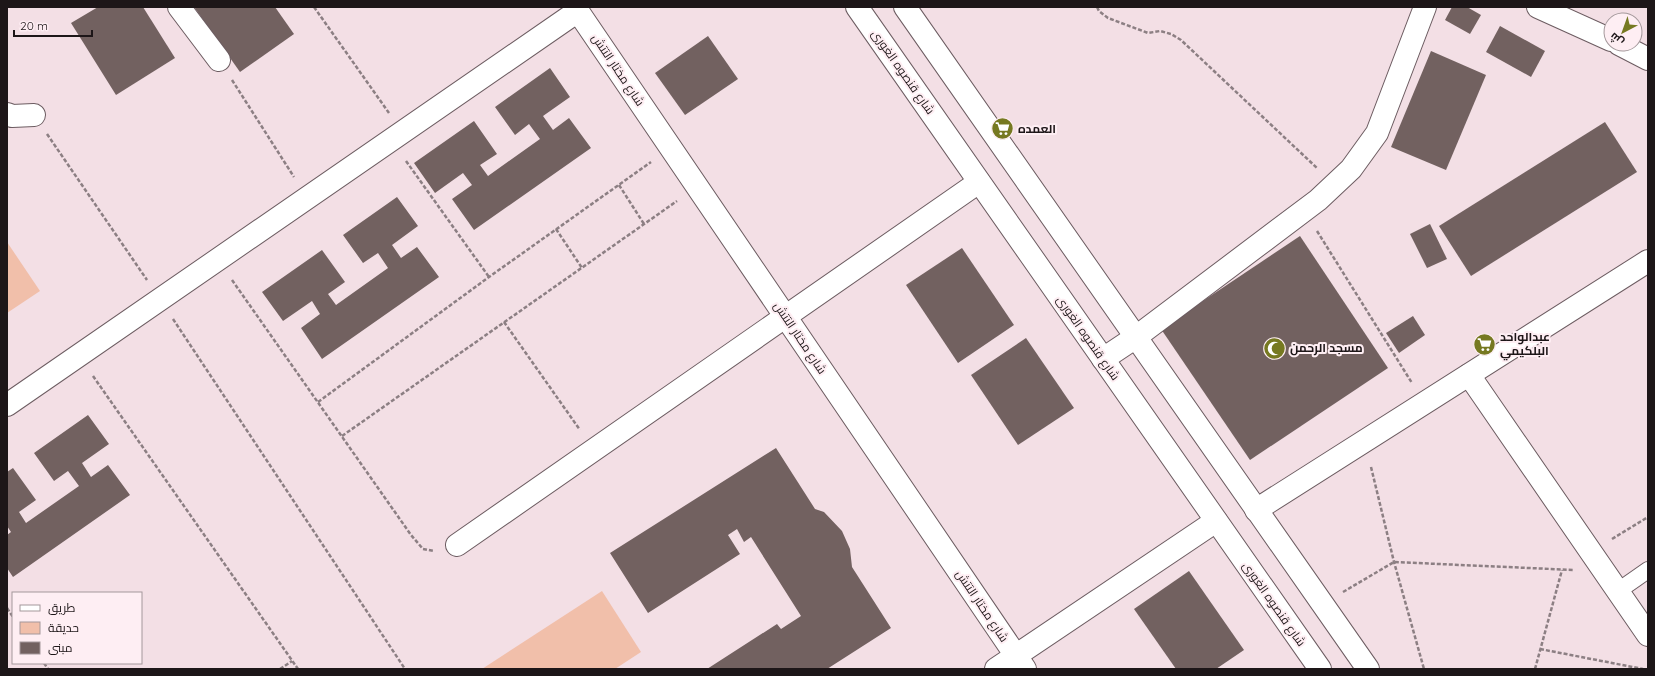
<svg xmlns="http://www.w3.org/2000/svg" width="1655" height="676" viewBox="0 0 1655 676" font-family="Quicksand,Cairo,sans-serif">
<rect width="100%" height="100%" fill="#f3dfe5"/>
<g fill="#f1bfaa">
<polygon points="7,242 40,291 7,313"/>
<polygon points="602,591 641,652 615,669 482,669"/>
</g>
<g fill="#726160">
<polygon points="98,7 143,7 175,58 116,95 71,23"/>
<polygon points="194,7 275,7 294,34 240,72"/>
<polygon points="1452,7 1467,7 1481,15 1470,34 1445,20"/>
<polygon points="1500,26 1545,51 1531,77 1486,52"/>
<polygon points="708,36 738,79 685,115 655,73"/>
<polygon points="1431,51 1486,75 1446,170 1391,147"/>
<polygon points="550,68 570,97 543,116 553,130 569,118 591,148 474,230 452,199 472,185 463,173 435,193 414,163 474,121 497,154 480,165 488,176 540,139 529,124 515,135 495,107"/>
<polygon points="1605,122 1637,172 1471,276 1439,226"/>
<polygon points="397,197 418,226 392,245 401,258 417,247 439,277 322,359 301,328 320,314 312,301 283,321 262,292 322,250 345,282 328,294 336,305 388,268 378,253 363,263 343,235"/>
<polygon points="1430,224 1447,259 1427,268 1410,234"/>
<polygon points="1300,236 1388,368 1250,460 1161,329"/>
<polygon points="962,248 1014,325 958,363 906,285"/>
<polygon points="1413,316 1425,335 1399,353 1386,333"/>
<polygon points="1026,338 1074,408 1018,445 971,375"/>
<polygon points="88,415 109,444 82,463 91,477 108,465 130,495 13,577 7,568 7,535 11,532 7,526 7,472 13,468 36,500 19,512 26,523 79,486 68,471 54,481 34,453"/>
<polygon points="776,448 815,509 824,512 842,531 850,549 852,567 891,628 827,669 707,669 777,624 781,629 801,616 751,537 744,542 737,529 728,535 740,554 648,613 610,553"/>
<polygon points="1189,571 1244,650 1216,669 1176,669 1134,609"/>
</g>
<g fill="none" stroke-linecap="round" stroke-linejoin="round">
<defs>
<polyline id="service" points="1618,591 1648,570"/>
<g id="minor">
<polyline points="179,7 219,60"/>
<polyline points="575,7 1025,669"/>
<polyline points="1538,7 1611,40"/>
<polyline points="1619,44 1648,59"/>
<polyline points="7,114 12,116 34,115"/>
<polyline points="1103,359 1136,337 1318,200 1351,169 1377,133 1425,7"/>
<polyline points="1469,375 1648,635"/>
<polyline points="7,405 578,11"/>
<polyline points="1256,510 1648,261"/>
<polyline points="457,545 979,182"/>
<polyline points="996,669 1216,521"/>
</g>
<g id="tertiary">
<polyline points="857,7 1320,669"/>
<polyline points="905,7 1368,669"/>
</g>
</defs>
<use href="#service" stroke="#6c5c61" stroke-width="18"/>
<use href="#minor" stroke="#6c5c61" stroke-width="24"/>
<use href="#tertiary" stroke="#6c5c61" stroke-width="24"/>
<g stroke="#8c7f83" stroke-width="2.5" stroke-dasharray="4 2" stroke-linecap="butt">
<polyline points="314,7 389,113"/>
<polyline points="1097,7 1099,11 1108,18 1148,33 1160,31 1171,34 1181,40 1317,168"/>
<polyline points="232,80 294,177"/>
<polyline points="47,134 147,280"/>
<polyline points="406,161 489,277"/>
<polyline points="619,185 644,224"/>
<polyline points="556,229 582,268"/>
<polyline points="1317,231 1412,383"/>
<polyline points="232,280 411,535 423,549 434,551"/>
<polyline points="173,319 405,669"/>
<polyline points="504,322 580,430"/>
<polyline points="93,376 298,669"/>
<polyline points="318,402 489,277 651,162"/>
<polyline points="342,436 677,201"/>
<polyline points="1371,467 1394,562 1424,669"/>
<polyline points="1612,539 1648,517"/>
<polyline points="1343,592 1394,562 1574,570"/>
<polyline points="7,608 13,617"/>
<polyline points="1540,649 1643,669"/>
<polyline points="44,663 48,669"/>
<polyline points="280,669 292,661"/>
<polyline points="1535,669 1562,570"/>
</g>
<use href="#service" stroke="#fff" stroke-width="16"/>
<use href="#minor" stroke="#fff" stroke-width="22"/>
<use href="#tertiary" stroke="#fff" stroke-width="22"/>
</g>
<defs>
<symbol id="supermarket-disc" viewBox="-11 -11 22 22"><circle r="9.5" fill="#767921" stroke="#feeef3"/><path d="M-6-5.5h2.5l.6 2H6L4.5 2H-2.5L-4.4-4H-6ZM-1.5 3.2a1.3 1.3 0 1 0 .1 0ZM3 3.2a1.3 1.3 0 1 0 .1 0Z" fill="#fff"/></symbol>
<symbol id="mosque-disc" viewBox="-11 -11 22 22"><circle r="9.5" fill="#767921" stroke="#feeef3"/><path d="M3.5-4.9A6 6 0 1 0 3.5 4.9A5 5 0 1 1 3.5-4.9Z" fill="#fff"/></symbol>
</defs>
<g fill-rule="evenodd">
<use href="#supermarket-disc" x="990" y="116" width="25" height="25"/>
<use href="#supermarket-disc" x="1472" y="332" width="25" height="25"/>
<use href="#mosque-disc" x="1262" y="336" width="25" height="25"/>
</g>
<g text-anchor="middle" stroke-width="4" stroke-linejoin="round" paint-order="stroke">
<g font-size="12" fill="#1d1618" stroke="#feeef3">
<text transform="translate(618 70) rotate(56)" y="4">شارع مختار التتش</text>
<text transform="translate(903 72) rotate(55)" y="4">شارع قنصوه الغورى</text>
<text transform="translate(800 338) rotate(56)" y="4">شارع مختار التتش</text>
<text transform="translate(1088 338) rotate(55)" y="4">شارع قنصوه الغورى</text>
<text transform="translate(1274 604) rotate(55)" y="4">شارع قنصوه الغورى</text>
<text transform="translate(982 606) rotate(56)" y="4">شارع مختار التتش</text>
</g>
<g font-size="12" font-weight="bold" fill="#1d1618" stroke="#feeef3" text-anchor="start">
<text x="1018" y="133">العمده</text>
<text x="1500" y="341">عبدالواحد<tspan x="1500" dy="14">البلكيمي</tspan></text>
<text x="1290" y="352">مسجد الرحمن</text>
</g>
</g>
<rect width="1655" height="676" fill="none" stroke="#1d1618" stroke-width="16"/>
<rect x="12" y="592" width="130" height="72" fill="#feeef3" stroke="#a4989b"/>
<rect x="20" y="605" width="20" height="6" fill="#ffffff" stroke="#a4989b"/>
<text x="48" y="612" font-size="12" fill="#1d1618">طريق</text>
<rect x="20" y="622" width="20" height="12" fill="#f1bfaa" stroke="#a4989b"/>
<text x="48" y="632" font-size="12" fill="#1d1618">حديقة</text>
<rect x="20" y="642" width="20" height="12" fill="#726160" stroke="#a4989b"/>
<text x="48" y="652" font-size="12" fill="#1d1618">مبنى</text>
<g transform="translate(1623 32) rotate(221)"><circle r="19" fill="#feeef3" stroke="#a4989b"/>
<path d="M0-3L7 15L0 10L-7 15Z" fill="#767921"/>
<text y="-6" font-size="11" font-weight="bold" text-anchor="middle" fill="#1d1618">ش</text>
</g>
<path d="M14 30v6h78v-6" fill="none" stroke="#1d1618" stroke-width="2"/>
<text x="20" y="30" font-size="12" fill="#1d1618" stroke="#feeef3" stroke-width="3" paint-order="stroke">20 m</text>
</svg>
